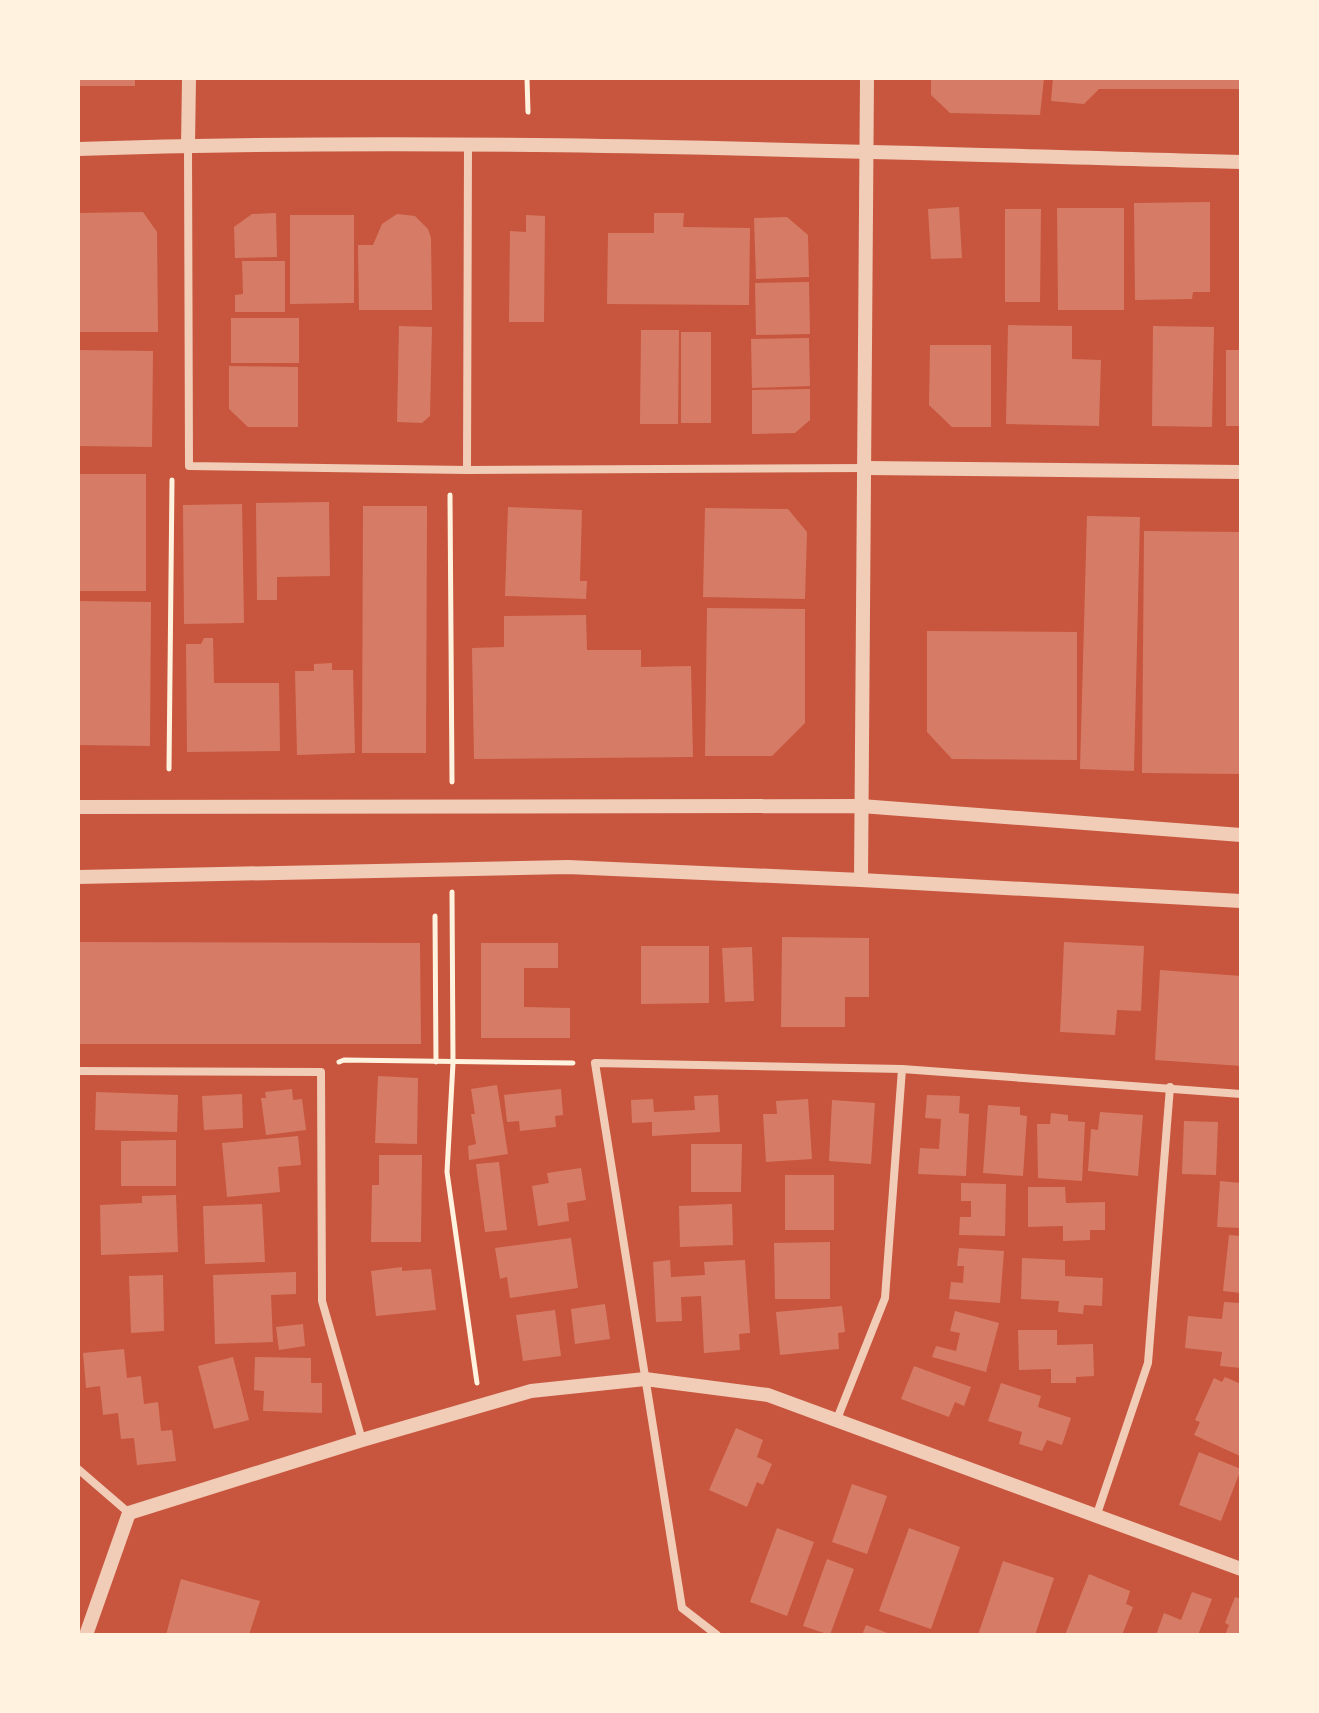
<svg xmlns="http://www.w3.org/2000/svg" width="1319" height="1713" viewBox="0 0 1319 1713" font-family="'PT Sans Narrow',sans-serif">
<rect width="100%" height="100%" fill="#c8553d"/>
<g fill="#d67c66">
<rect x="78" y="78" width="57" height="8"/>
<polygon points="931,78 1044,78 1040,115 950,113 931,95"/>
<polygon points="1053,78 1241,78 1241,89 1099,89 1084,104 1051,101"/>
<polygon points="1210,202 1210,292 1193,292 1192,299 1135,300 1134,203"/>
<polygon points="959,207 962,258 931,259 928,209"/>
<polygon points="1057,208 1124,208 1124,310 1058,310"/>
<polygon points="1005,209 1041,209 1040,302 1005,302"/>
<polygon points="143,212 157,232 158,332 78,332 78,213"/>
<polygon points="276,213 277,257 235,258 234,227 252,214"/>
<polygon points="654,213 684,213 683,227 750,228 749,305 607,304 608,233 654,233"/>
<polygon points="397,214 415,216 428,229 431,238 432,310 359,310 358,245 373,245 382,224"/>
<polygon points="290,215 354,215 354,303 290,304"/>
<polygon points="526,215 545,216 544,322 509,322 510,231 526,232"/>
<polygon points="787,217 808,235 809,277 756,279 754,218"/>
<polygon points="242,261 285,261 285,312 235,312 235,295 243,294"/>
<polygon points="809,282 810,334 756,335 755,283"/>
<rect x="231" y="318" width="68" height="45"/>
<polygon points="1008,325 1072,326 1072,359 1101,360 1099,426 1006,424"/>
<polygon points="399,326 432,327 430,416 422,423 397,422"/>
<polygon points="1153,326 1214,327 1212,427 1152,426"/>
<polygon points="641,330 679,330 678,424 640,424"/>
<rect x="681" y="332" width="30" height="91"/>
<polygon points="809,338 810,386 752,388 751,339"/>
<polygon points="930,345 991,345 991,427 952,427 929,405"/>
<polygon points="78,350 153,351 152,447 78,446"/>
<rect x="1226" y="350" width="15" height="76"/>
<polygon points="229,366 298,367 298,427 248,427 229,409"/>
<polygon points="810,389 810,420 795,433 752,434 752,390"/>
<rect x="78" y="474" width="68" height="117"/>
<polygon points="329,502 330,576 277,577 277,600 257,600 256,503"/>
<polygon points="242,504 244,623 184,624 183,505"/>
<polygon points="363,506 427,506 426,753 362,753"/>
<polygon points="508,507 582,510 580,581 587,581 586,599 505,596"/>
<polygon points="705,508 788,509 807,532 805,599 703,597"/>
<polygon points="1087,516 1140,517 1134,771 1080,769"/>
<polygon points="1144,531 1241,532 1241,774 1142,773"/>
<polygon points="78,601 151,602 150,746 78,745"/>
<polygon points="707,608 805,609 805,723 772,756 705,756"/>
<polygon points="586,615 587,650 641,650 641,667 691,666 693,757 474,759 472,648 504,647 504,616"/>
<polygon points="927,631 1077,632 1077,760 952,759 927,732"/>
<polygon points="204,638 213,638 214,683 279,683 280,751 187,752 186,644 201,644"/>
<polygon points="332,663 332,670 353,670 355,753 297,755 295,671 314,671 314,664"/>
<polygon points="782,937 869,938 869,997 845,997 845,1027 781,1027"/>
<polygon points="78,942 420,943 421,1044 78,1044"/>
<polygon points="1064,942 1144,946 1141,1011 1117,1010 1115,1035 1060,1032"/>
<polygon points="481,943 558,943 558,968 524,968 524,1007 570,1008 570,1038 481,1038"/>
<polygon points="641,946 709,946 709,1003 641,1004"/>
<polygon points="752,947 754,1001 725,1002 722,948"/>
<polygon points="1160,970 1241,976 1241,1066 1155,1060"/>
<polygon points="378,1076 418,1078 417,1144 375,1143"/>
<polygon points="497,1085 508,1154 469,1160 468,1146 476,1144 471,1114 475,1114 471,1089"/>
<polygon points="292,1089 293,1100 302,1099 306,1130 266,1135 261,1098 266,1098 265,1092"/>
<polygon points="561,1089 563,1115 555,1116 556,1127 520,1131 519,1121 507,1122 504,1095"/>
<polygon points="96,1092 178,1095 177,1132 95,1130"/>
<polygon points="242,1094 243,1128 204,1130 202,1096"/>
<polygon points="718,1095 720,1132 652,1136 652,1122 632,1123 631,1100 653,1099 654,1112 695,1110 694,1096"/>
<polygon points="927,1095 960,1096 959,1113 969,1114 966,1176 918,1174 920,1148 939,1149 941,1119 925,1118"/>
<polygon points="808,1099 812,1159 766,1162 763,1114 777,1114 776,1101"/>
<polygon points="832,1100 875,1103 871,1164 829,1161"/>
<polygon points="988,1105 1020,1107 1020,1115 1027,1116 1023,1176 983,1173"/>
<polygon points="1100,1112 1143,1115 1138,1176 1088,1171 1091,1129 1098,1130"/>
<polygon points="1051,1113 1068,1115 1068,1121 1085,1122 1082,1181 1038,1178 1037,1124 1050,1124"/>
<polygon points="1184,1121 1218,1122 1216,1175 1182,1174"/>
<polygon points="298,1136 301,1165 278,1167 280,1192 227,1197 222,1143"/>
<polygon points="176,1140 176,1186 121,1186 121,1141"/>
<polygon points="691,1144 742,1144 741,1192 691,1192"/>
<polygon points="379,1155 422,1155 421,1242 371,1242 372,1185 379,1185"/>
<polygon points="499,1162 507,1230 485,1232 476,1164"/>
<polygon points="581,1168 586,1200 567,1203 569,1221 538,1226 532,1186 549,1183 547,1173"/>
<rect x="785" y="1175" width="49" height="55"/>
<polygon points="1220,1181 1241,1183 1241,1228 1217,1227"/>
<polygon points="961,1183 1006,1184 1005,1236 959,1235 960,1217 971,1217 971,1201 961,1201"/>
<polygon points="1028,1187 1065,1187 1066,1203 1105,1202 1105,1230 1090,1230 1090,1240 1063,1241 1063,1226 1028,1227"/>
<polygon points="176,1195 178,1252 101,1255 100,1205 142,1203 142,1196"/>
<polygon points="262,1204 265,1262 205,1264 203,1206"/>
<polygon points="732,1204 733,1245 680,1247 679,1206"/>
<polygon points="1229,1235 1241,1236 1241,1293 1223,1291"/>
<polygon points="571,1238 578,1288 510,1298 507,1277 500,1279 495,1248"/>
<polygon points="830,1242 830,1299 775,1299 774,1243"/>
<polygon points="959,1248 1004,1251 1000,1303 949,1299 951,1282 963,1283 964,1266 957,1266"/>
<polygon points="1022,1258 1065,1260 1065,1276 1103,1278 1102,1306 1084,1305 1083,1314 1058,1312 1059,1301 1021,1299"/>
<polygon points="670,1260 671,1277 705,1275 704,1262 745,1260 750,1333 739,1334 740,1350 704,1353 701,1296 681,1297 682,1321 656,1322 653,1262"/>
<polygon points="402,1267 402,1271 431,1269 436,1310 376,1316 371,1271"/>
<polygon points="296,1272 296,1294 271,1295 273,1342 215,1344 213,1275"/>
<polygon points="163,1275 164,1331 131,1333 129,1276"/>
<polygon points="1224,1302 1241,1303 1241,1368 1220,1366 1222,1352 1185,1348 1188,1316 1222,1319"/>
<polygon points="605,1304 610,1339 575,1344 571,1309"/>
<polygon points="842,1306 845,1332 838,1333 839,1349 780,1355 776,1312"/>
<polygon points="555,1310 561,1356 523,1361 516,1315"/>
<polygon points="955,1311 999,1323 986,1372 932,1357 936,1346 956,1351 960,1333 950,1331"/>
<polygon points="303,1324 305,1346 279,1350 276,1327"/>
<polygon points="1018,1330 1057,1330 1057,1345 1093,1344 1094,1376 1076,1377 1076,1383 1051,1383 1051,1369 1019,1370"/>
<polygon points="124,1349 127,1378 141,1376 144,1404 158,1402 161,1431 172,1430 176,1461 137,1465 134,1438 121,1439 118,1413 103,1415 100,1386 86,1388 83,1353"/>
<polygon points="233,1357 249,1420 214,1429 198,1366"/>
<polygon points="255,1357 311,1358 311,1383 322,1383 322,1413 263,1411 264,1391 254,1390"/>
<polygon points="914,1366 971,1387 964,1406 955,1402 949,1417 901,1399"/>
<polygon points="1225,1377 1241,1384 1240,1456 1194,1435 1200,1422 1195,1420 1214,1378 1222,1382"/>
<polygon points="1001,1383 1041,1396 1038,1407 1071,1418 1062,1445 1047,1440 1042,1451 1019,1444 1022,1432 988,1421"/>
<polygon points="736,1428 763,1440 757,1457 772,1464 763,1485 757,1482 747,1507 709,1490"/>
<polygon points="1199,1452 1241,1469 1221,1521 1179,1505"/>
<polygon points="852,1484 887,1496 867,1554 832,1542"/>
<polygon points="777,1528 814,1542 787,1616 750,1602"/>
<polygon points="909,1528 960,1547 931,1629 879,1611"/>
<polygon points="827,1559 854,1569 830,1635 803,1626"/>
<polygon points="1003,1561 1054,1578 1035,1635 978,1635"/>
<polygon points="1089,1574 1130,1591 1126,1604 1133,1607 1122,1635 1065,1635"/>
<polygon points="181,1579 260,1601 249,1635 166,1635"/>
<polygon points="1192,1592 1212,1599 1198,1635 1156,1635 1164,1613 1181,1620"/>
<polygon points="1235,1597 1241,1599 1241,1635 1225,1635 1229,1625 1225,1623"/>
<polygon points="866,1625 893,1635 862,1635"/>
</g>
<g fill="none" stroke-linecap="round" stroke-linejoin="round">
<g stroke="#fff3e0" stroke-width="5">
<polyline points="527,78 528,112"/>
<polyline points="450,495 452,782"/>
<polyline points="169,769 172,480"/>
<polyline points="452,892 453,1063 447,1172 477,1383"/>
<polyline points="435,916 436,1062"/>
<polyline points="339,1062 344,1060 573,1063"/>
</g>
<g stroke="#f1ccb7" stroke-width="8">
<polyline points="188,146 189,466 467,470 865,468"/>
<polyline points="467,470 468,146"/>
<polyline points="78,1071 321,1072 322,1301 362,1440"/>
<polyline points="837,1419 885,1298 902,1069"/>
<polyline points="78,1469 129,1513"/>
<polyline points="1097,1514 1148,1363 1170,1087"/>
<polyline points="717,1635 682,1608 595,1063 902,1069 1241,1094"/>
</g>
<g stroke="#f1ccb7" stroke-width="14">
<polyline points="188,146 189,78"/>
<path d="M78,149C465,136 854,152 1241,162"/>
<polyline points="866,468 1241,472"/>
<polyline points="78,807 861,806 1241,835"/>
<polyline points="78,877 568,867 861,880 1241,901"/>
<polyline points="861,880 867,78"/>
<polyline points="86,1635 129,1513 362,1440 531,1391 645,1379 768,1395 1241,1569"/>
</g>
</g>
<rect width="1319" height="1713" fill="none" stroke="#fff3e0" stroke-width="160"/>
</svg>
